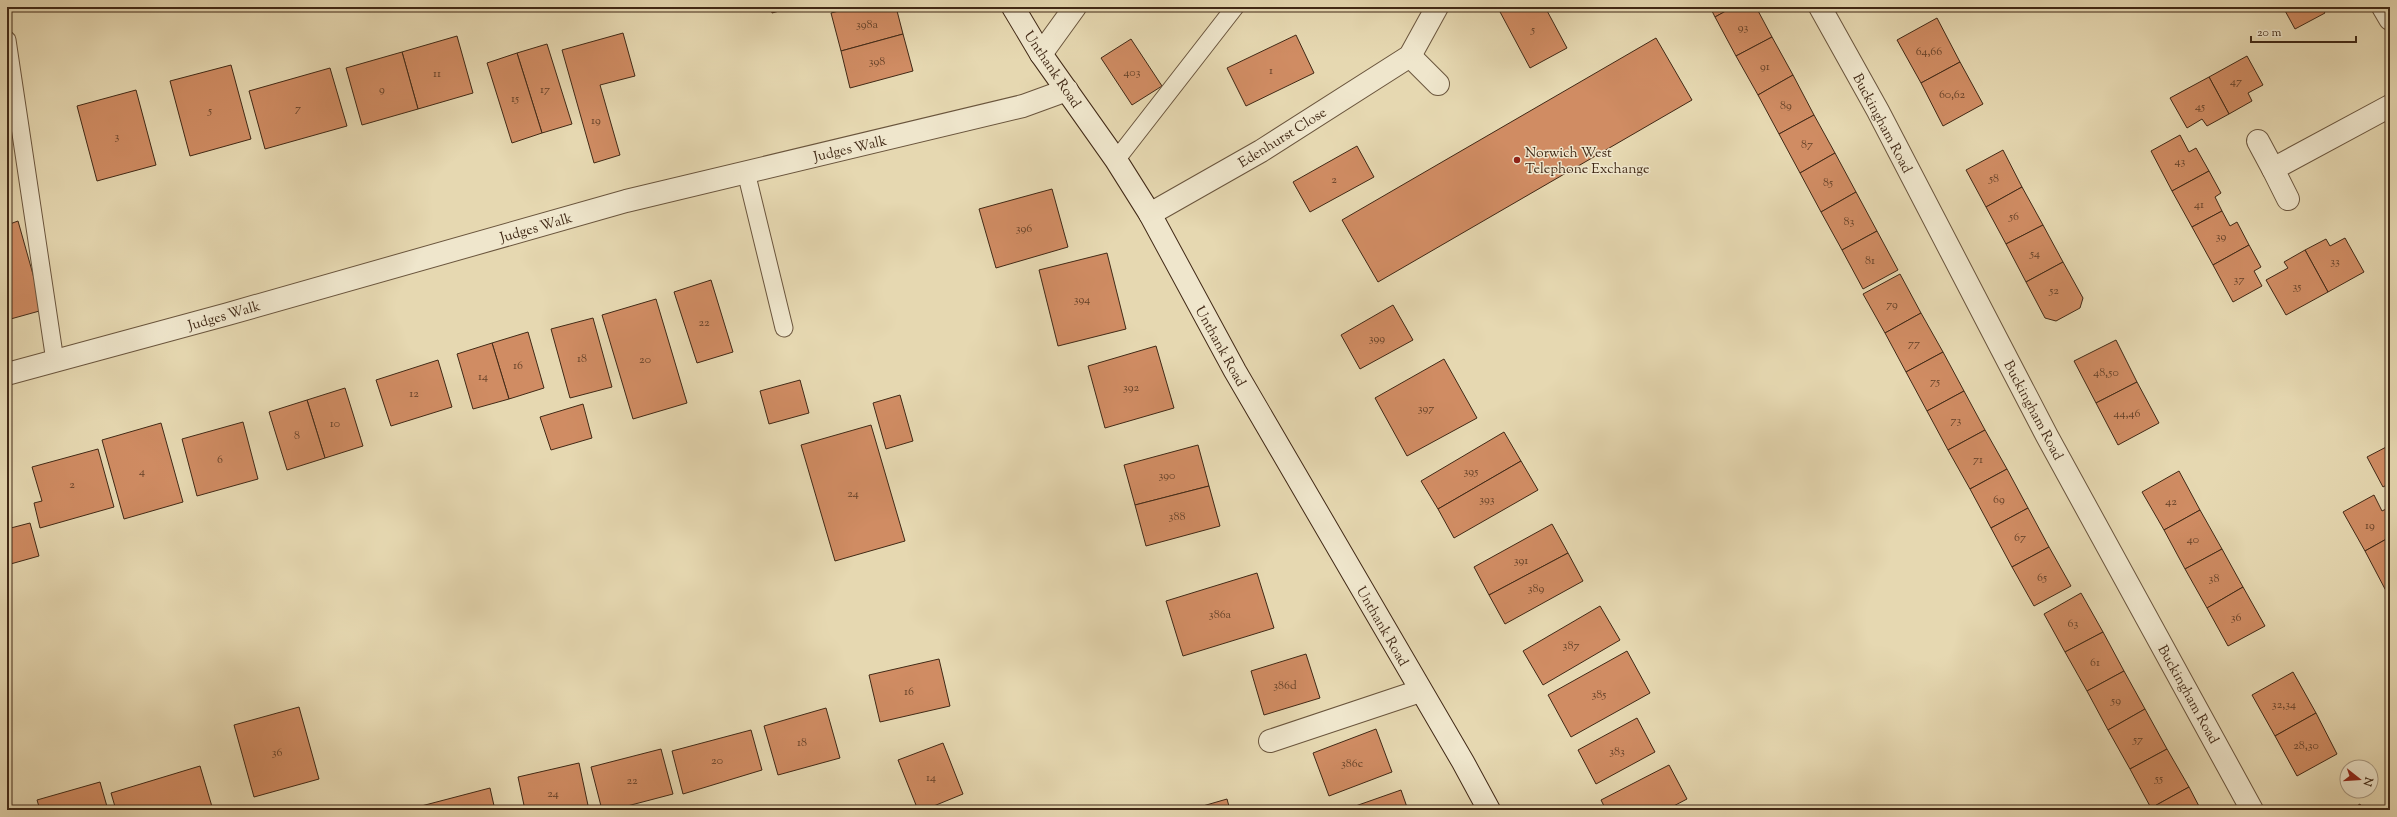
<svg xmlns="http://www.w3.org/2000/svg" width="2397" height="817" viewBox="0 0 2397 817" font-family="'Sorts Mill Goudy',serif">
<rect width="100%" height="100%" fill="#e6d8b1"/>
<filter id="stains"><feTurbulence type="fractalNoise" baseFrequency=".005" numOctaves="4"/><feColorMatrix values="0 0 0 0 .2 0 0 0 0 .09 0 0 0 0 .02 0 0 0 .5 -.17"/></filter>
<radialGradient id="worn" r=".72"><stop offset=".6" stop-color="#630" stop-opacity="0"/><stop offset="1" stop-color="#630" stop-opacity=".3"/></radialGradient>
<g fill="#d08c63" stroke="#412916">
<polygon points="771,7 794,7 772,13"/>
<polygon points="854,7 896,7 903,34 841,51 831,13"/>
<polygon points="1504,7 1545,7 1567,48 1530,68 1499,10"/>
<polygon points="1710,7 1733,7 1715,17"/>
<polygon points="1733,7 1756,7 1772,37 1736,56 1715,17"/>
<polygon points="2283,7 2321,7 2325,13 2295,29"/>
<polygon points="1937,18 1960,62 1921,83 1897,40"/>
<polygon points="623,33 635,76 600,85 620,155 594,163 562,50"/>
<polygon points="903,34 913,71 850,88 841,51"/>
<polygon points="1296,35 1314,73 1246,106 1227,68"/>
<polygon points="457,36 473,93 418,109 402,52"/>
<polygon points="1772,37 1793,75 1758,95 1736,56"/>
<polygon points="1656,38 1692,100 1378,282 1342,220"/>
<polygon points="1131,39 1162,86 1132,105 1101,58"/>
<polygon points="547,44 572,124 542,133 517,53"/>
<polygon points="402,52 418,109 362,125 346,68"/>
<polygon points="517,53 542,133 512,143 487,63"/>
<polygon points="2247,56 2263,85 2248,93 2252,101 2229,114 2209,77"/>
<polygon points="1960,62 1983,104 1943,126 1921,83"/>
<polygon points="231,65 251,139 190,156 170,81"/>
<polygon points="330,68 347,126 265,149 249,91"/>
<polygon points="1793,75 1814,115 1779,134 1758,95"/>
<polygon points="2209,77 2229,114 2207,126 2202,119 2187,128 2170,98"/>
<polygon points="136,90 156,165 97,181 77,106"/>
<polygon points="1814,115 1835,153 1800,173 1779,134"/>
<polygon points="2180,135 2189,152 2196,148 2209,171 2172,191 2151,151"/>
<polygon points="1357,146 1374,177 1310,212 1293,182"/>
<polygon points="2003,150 2022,187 1986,207 1966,170"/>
<polygon points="1835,153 1856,192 1821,212 1800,173"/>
<polygon points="2209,171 2221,193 2215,197 2222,211 2192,227 2172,191"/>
<polygon points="2022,187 2043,225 2006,244 1986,207"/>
<polygon points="1052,189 1068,247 996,268 979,209"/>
<polygon points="1856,192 1877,231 1842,250 1821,212"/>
<polygon points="2222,211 2230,226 2237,222 2249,245 2213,265 2192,227"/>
<polygon points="18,221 43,310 7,320 7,225"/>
<polygon points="2043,225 2063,262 2026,282 2006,244"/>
<polygon points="1877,231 1898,270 1863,289 1842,250"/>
<polygon points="2345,238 2364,272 2328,292 2305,250 2326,239 2330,246"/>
<polygon points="2249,245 2261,267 2254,271 2262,286 2233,302 2213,265"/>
<polygon points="2305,250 2328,292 2286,315 2266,280 2288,268 2284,262"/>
<polygon points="1107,253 1126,329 1058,346 1039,270"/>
<polygon points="2063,262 2083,298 2080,308 2056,321 2045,318 2026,282"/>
<polygon points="1900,274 1921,313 1885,333 1863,294"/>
<polygon points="711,280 733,352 697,363 674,292"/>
<polygon points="656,299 687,403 633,419 602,315"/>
<polygon points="1393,305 1413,340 1360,369 1341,335"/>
<polygon points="1921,313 1943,352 1906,372 1885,333"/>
<polygon points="593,318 612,387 570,398 551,329"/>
<polygon points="528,332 544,388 509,399 492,343"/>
<polygon points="2116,340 2137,382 2096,403 2074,361"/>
<polygon points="492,343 509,399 473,409 457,354"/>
<polygon points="1156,346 1174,408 1105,428 1088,366"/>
<polygon points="1943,352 1964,391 1927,411 1906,372"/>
<polygon points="1444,359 1477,418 1407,456 1375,398"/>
<polygon points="438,360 452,407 391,426 376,380"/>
<polygon points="800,380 809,413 769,424 760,391"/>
<polygon points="2137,382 2159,423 2118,445 2096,403"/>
<polygon points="345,388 363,446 325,458 307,400"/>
<polygon points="1964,391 1985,430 1948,450 1927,411"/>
<polygon points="900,395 913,441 886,449 873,403"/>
<polygon points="307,400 325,458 287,470 269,412"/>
<polygon points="583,404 592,438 551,450 540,417"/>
<polygon points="243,422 258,479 197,496 182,439"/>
<polygon points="161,423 183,502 124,519 102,440"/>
<polygon points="871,425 905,541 835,561 801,445"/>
<polygon points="1985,430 2007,469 1970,489 1948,450"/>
<polygon points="1504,432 1521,461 1438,509 1421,481"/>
<polygon points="1198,445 1209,486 1135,505 1124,465"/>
<polygon points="2390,445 2390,483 2383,487 2367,457"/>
<polygon points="98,449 114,507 40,528 34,503 42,501 32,467"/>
<polygon points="1521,461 1538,490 1454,538 1438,509"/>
<polygon points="2007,469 2028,508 1991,528 1970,489"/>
<polygon points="2179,471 2200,510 2164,530 2142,492"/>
<polygon points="1209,486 1220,526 1146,546 1135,505"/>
<polygon points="2374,495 2382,511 2390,507 2390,537 2365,551 2343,512"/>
<polygon points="2028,508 2049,547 2012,567 1991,528"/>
<polygon points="2200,510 2222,549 2185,569 2164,530"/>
<polygon points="30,523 39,556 7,565 7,529"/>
<polygon points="1552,524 1568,553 1489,595 1474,567"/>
<polygon points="2390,537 2390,586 2385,589 2365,551"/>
<polygon points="2049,547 2071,586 2034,606 2012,567"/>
<polygon points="2222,549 2243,587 2207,608 2185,569"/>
<polygon points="1568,553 1583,581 1505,624 1489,595"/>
<polygon points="1257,573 1274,628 1183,656 1166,601"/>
<polygon points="2390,586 2390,597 2385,589"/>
<polygon points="2243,587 2265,626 2228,646 2207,608"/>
<polygon points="2081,593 2103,632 2065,652 2044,614"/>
<polygon points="1600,606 1620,640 1543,685 1523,651"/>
<polygon points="2103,632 2124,671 2087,691 2065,652"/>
<polygon points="1627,651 1650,693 1571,737 1548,695"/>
<polygon points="1306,654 1320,698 1264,715 1251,671"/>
<polygon points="939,659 950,706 880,722 869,675"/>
<polygon points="2124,671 2145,709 2108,730 2087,691"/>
<polygon points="2293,672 2316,713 2275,736 2252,695"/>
<polygon points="299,707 319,779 254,797 234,725"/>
<polygon points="826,708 840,758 778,775 764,726"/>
<polygon points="2145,709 2167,749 2130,769 2108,730"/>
<polygon points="2316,713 2337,754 2297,776 2275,736"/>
<polygon points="1637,718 1655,752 1596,784 1578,750"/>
<polygon points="1376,729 1392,772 1329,796 1313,753"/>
<polygon points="751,730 762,770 683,794 672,751"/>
<polygon points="943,743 963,794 924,810 918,810 898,760"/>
<polygon points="661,749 673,794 612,810 602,810 591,767"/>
<polygon points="2167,749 2189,787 2151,808 2130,769"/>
<polygon points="579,763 589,810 525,810 518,777"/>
<polygon points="1669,765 1687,799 1666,810 1606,810 1601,800"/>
<polygon points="200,766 213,810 116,810 111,793"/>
<polygon points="100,782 108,810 40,810 37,800"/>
<polygon points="2189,787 2201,810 2152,810 2151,808"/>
<polygon points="490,788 495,810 406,810"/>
<polygon points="1401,790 1408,810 1347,810 1347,809"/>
<polygon points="1227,799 1230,810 1189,810"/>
<polygon points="2360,804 2363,810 2350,810"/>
</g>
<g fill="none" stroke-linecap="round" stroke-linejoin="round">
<defs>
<g id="lane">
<polyline points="7,40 55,361"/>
<polyline points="1116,160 1235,7"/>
<polyline points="746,172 784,328"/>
</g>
<g id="street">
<polyline points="1820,7 1878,111 2047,436 2252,810"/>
<polyline points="2383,7 2390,19"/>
<polyline points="1041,54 1075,7"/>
<polyline points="1410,56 1438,84"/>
<polyline points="2258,141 2273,169"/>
<polyline points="2288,199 2273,169 2390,106"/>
<polyline points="1150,214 1261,151 1410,56 1437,7"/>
<polyline points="7,374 228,314 626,201 1023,106 1067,90"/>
<polyline points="1270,741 1420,691"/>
</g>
<polyline id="secondary" points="1013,7 1041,54 1116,160 1150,214 1235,371 1463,762 1489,810"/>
</defs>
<use href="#lane" stroke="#6a553d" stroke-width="19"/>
<use href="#street" stroke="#6a553d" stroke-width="24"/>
<use href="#secondary" stroke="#412916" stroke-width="24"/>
<use href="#lane" stroke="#efe6cc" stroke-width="17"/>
<use href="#street" stroke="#efe6cc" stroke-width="22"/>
<use href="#secondary" stroke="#efe6cc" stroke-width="22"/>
</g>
<circle fill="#8f2418" stroke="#efe6cc" stroke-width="1.5" cx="1517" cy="160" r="4"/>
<g text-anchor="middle" stroke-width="3" stroke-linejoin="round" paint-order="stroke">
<g font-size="12" fill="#654229">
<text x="867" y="28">398a</text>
<text x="1743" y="31">93</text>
<text x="1533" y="33">5</text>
<text x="1929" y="55">64,66</text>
<text x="877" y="65">398</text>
<text x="1765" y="70">91</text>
<text x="1271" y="74">1</text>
<text x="1132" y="76">403</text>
<text x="437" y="77">11</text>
<text x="2236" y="85">47</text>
<text x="382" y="93">9</text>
<text x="545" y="93">17</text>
<text x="1952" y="98">60,62</text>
<text x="515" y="102">15</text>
<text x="1786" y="109">89</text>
<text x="2200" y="110">45</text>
<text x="298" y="112">7</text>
<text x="210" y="114">5</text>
<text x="596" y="124">19</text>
<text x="117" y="140">3</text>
<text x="1807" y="148">87</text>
<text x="2180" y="165">43</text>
<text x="1994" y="182">58</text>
<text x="1334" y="183">2</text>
<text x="1828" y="186">85</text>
<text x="2199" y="208">41</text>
<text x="2014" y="220">56</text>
<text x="1849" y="225">83</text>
<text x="1024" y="232">396</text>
<text x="2221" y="240">39</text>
<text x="2035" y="257">54</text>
<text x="1870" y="264">81</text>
<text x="2335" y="265">33</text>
<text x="2239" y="283">37</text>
<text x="2297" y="290">35</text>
<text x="2054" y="294">52</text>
<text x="1082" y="303">394</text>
<text x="1892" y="308">79</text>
<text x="704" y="326">22</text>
<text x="1377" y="342">399</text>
<text x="1914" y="347">77</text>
<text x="582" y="362">18</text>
<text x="645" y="363">20</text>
<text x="518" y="369">16</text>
<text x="2106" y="376">48,50</text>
<text x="483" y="380">14</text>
<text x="1935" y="385">75</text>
<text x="1131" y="391">392</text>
<text x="414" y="397">12</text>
<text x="1426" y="412">397</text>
<text x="2127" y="417">44,46</text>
<text x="1956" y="424">73</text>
<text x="335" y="427">10</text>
<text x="297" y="439">8</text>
<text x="220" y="463">6</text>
<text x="1978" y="463">71</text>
<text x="142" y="475">4</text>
<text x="1471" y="475">395</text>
<text x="1167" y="479">390</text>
<text x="72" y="488">2</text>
<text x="853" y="497">24</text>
<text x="1487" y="503">393</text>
<text x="1999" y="503">69</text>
<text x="2171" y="505">42</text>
<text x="1177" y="520">388</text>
<text x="2370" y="529">19</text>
<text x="2020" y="541">67</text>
<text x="2193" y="543">40</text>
<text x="1521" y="564">391</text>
<text x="2042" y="581">65</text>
<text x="2214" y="582">38</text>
<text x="1536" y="592">389</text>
<text x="1220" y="618">386a</text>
<text x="2236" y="621">36</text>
<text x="2073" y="627">63</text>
<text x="1571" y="649">387</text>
<text x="2095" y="666">61</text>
<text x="1285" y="689">386d</text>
<text x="909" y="695">16</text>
<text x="1599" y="698">385</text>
<text x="2116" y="704">59</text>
<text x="2284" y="708">32,34</text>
<text x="2138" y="743">57</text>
<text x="802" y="746">18</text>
<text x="2306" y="749">28,30</text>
<text x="1617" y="755">383</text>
<text x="277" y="756">36</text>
<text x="717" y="764">20</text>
<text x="1352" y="767">386c</text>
<text x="931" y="781">14</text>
<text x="2159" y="782">55</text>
<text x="632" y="784">22</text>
<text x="553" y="797">24</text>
</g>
<g font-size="14" fill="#412916" stroke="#efe6cc">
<text transform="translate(1053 69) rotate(56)" y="5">Unthank Road</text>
<text transform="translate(1883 123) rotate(62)" y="5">Buckingham Road</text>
<text transform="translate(1282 137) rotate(-32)" y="5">Edenhurst Close</text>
<text transform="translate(850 148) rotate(-13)" y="5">Judges Walk</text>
<text transform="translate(536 227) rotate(-16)" y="5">Judges Walk</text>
<text transform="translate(224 315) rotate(-16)" y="5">Judges Walk</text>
<text transform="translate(1221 346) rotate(61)" y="5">Unthank Road</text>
<text transform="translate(2034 410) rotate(62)" y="5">Buckingham Road</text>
<text transform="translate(1383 626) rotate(60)" y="5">Unthank Road</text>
<text transform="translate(2189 694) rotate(61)" y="5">Buckingham Road</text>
</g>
<g font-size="14" fill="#412916" stroke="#efe6cc" text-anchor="start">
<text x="1525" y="157">Norwich West<tspan x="1525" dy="16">Telephone Exchange</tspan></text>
</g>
</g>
<rect width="2397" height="817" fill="none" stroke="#e6d8b1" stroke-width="24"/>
<rect x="8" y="8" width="2381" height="801" fill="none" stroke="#412916" stroke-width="2"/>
<rect x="12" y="12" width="2373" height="793" fill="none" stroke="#412916"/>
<g transform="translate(2359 779) rotate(107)"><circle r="19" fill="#efe6cc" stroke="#a99a83"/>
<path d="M0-3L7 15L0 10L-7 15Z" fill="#8f2418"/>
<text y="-6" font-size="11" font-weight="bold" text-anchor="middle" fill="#412916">N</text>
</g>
<path d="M2251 36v6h105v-6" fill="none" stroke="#412916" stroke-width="2"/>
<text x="2257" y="36" font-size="12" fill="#412916" stroke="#efe6cc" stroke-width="3" paint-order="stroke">20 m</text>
<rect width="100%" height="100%" filter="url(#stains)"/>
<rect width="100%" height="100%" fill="url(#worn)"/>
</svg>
